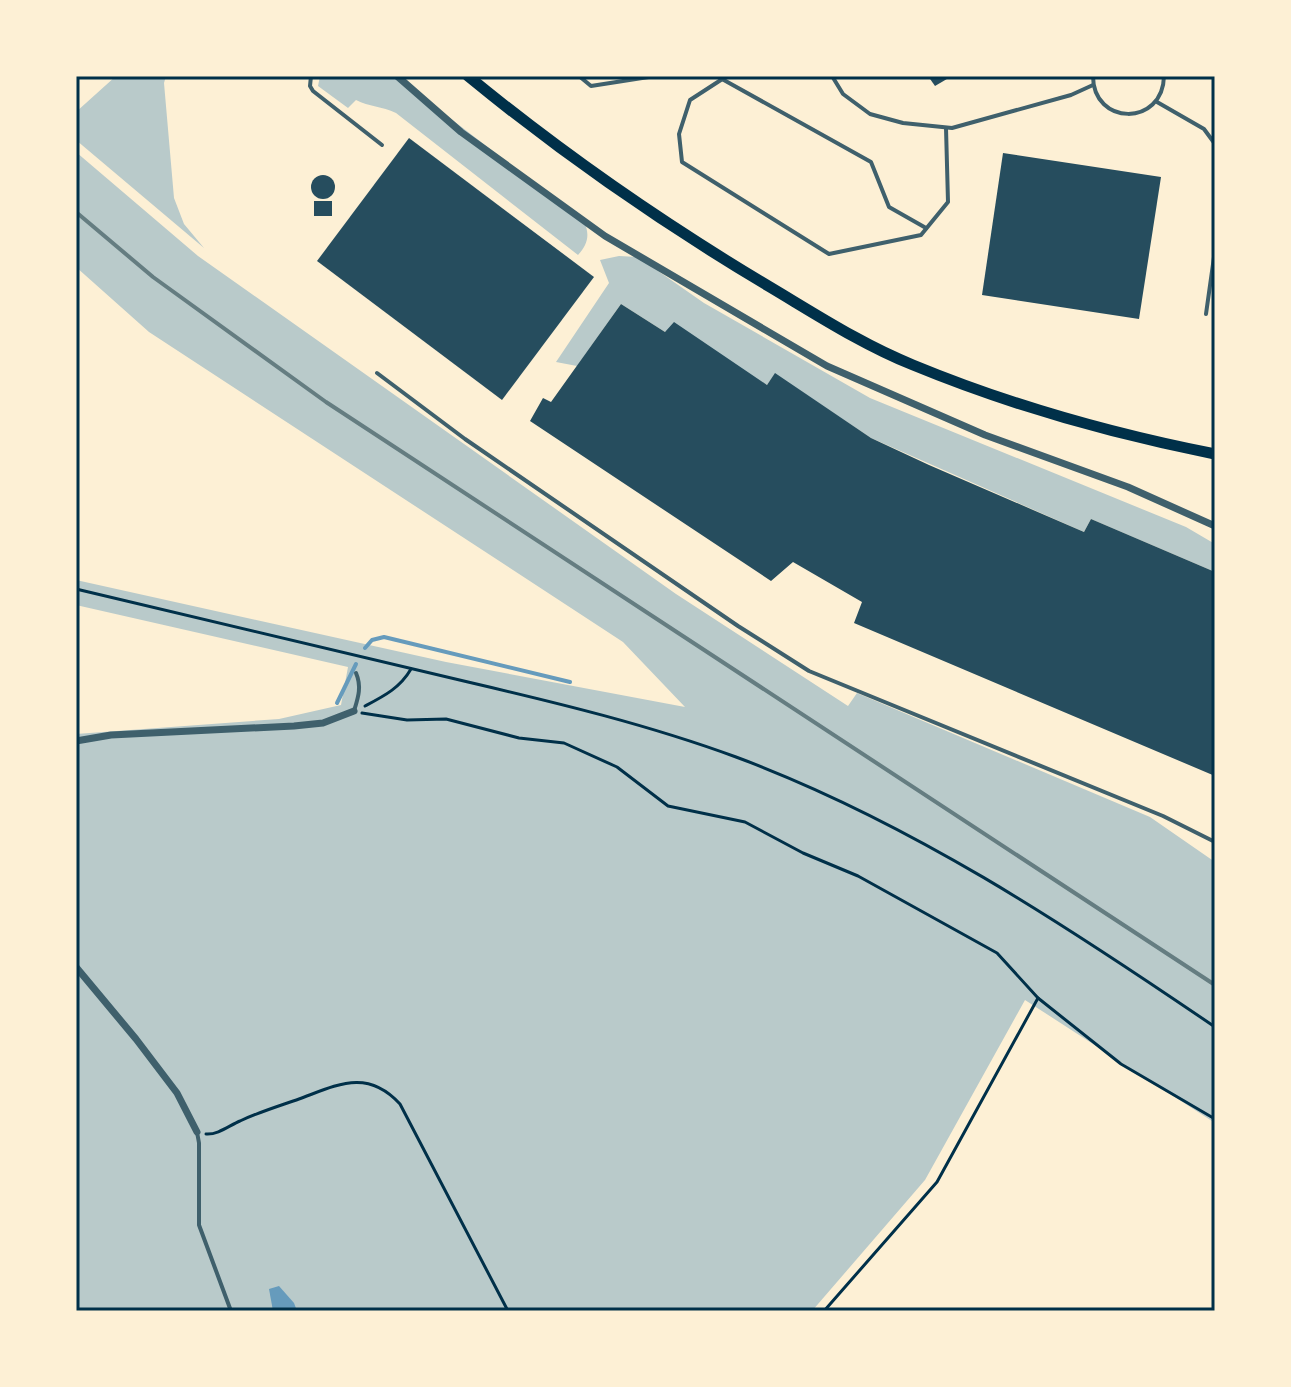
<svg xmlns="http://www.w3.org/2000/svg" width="1291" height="1387" viewBox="0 0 1291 1387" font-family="Spectral,serif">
<rect width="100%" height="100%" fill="#fdf0d5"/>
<g fill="#b9caca">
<polygon points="116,76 166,76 164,83 174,198 184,224 204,248 76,140 76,112"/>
<path d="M320,76H400L420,95L584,221C590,235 588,244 578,255L396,113C382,106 369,107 356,100L348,108L318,86Z"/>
<polygon points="76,152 198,256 676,594 848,706 857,693 1150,817 1215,862 1215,1123 1025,1000 925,1180 812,1311 76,1311 76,734 279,719 341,705 348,667 76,605 76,580 446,662 685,707 623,642 149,332 76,267"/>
<polygon points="619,256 638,257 704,303 870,398 1186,527 1215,544 1215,572 1091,519 1084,532 871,438 775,374 767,385 671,328 665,332 621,304 577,366 556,362 609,283 600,260"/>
</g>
<polygon fill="#669bbc" points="279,1286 294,1303 297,1311 273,1311 269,1289"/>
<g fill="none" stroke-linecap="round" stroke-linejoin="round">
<g stroke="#669bbc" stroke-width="4">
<polyline points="365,648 372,640 384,637 570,682"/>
<polyline points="337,703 356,664"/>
</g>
</g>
<g fill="#264d5e">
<polygon points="928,76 952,76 935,86"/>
<polygon points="409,138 594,277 502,400 317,261"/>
<polygon points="1003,153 1161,177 1139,319 982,295"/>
<circle cx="323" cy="187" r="12"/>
<rect x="314" y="201" width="18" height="15"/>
<polygon points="621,304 665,332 674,322 767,385 775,373 871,438 929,465 1084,532 1091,519 1215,572 1215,776 854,623 862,602 793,562 771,581 530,421 543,398 551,402"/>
</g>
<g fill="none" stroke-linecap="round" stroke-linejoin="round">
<g stroke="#003049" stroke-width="3">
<path d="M76,589C206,621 337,650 468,682C558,703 649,725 736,757C908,821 1064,924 1215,1027"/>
<path d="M365,706C384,696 400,688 411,669"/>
<polyline points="362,713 407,720 446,719 519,738 564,743 617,767 668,806 745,822 803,853 858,876 997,953 1038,998 1121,1064 1215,1119"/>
<path d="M206,1134C218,1135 230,1125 240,1121C259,1112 279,1106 299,1099C337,1085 367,1068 400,1104L508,1311"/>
<polyline points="824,1311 937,1182 1038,998"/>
</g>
<g stroke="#3f606c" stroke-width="4">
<polyline points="311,76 310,86 313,91 382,145"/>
<polyline points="579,76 591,86 655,76"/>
<polyline points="727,76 690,100 679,134 682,162 829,254 921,235 948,202 946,128"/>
<polyline points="832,76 843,94 870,114 903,123 952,128 1071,95 1093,85"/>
<path d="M1093,76C1093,126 1163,127 1164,76"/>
<polyline points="722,79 871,162 889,207 926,228"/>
<polyline points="1157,102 1204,129 1215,144"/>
<polyline points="1206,314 1215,250"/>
<polyline points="377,373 465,439 738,626 809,671 1163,816 1215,842"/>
<path d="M354,711C358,698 362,687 356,673"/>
<polyline points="197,1132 199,1143 199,1225 231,1311"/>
</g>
<g stroke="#3f606c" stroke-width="7">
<polyline points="397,76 461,132 605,236 827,366 985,435 1128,487 1215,526"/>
<polyline points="76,741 111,735 294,726 323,723 354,711"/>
<polyline points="76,967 136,1039 177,1093 197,1132"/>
</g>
<path stroke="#003049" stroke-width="11" d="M468,76C563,154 664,224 770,287C817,315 863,345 913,365C1010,405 1113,434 1215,454"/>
<polyline stroke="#657d81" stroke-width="4" points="76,212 153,277 326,402 1215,985"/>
</g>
<rect width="1291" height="1387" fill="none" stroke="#fdf0d5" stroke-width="156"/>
<rect x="78" y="78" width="1135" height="1231" fill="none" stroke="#003049" stroke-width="3"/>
</svg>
